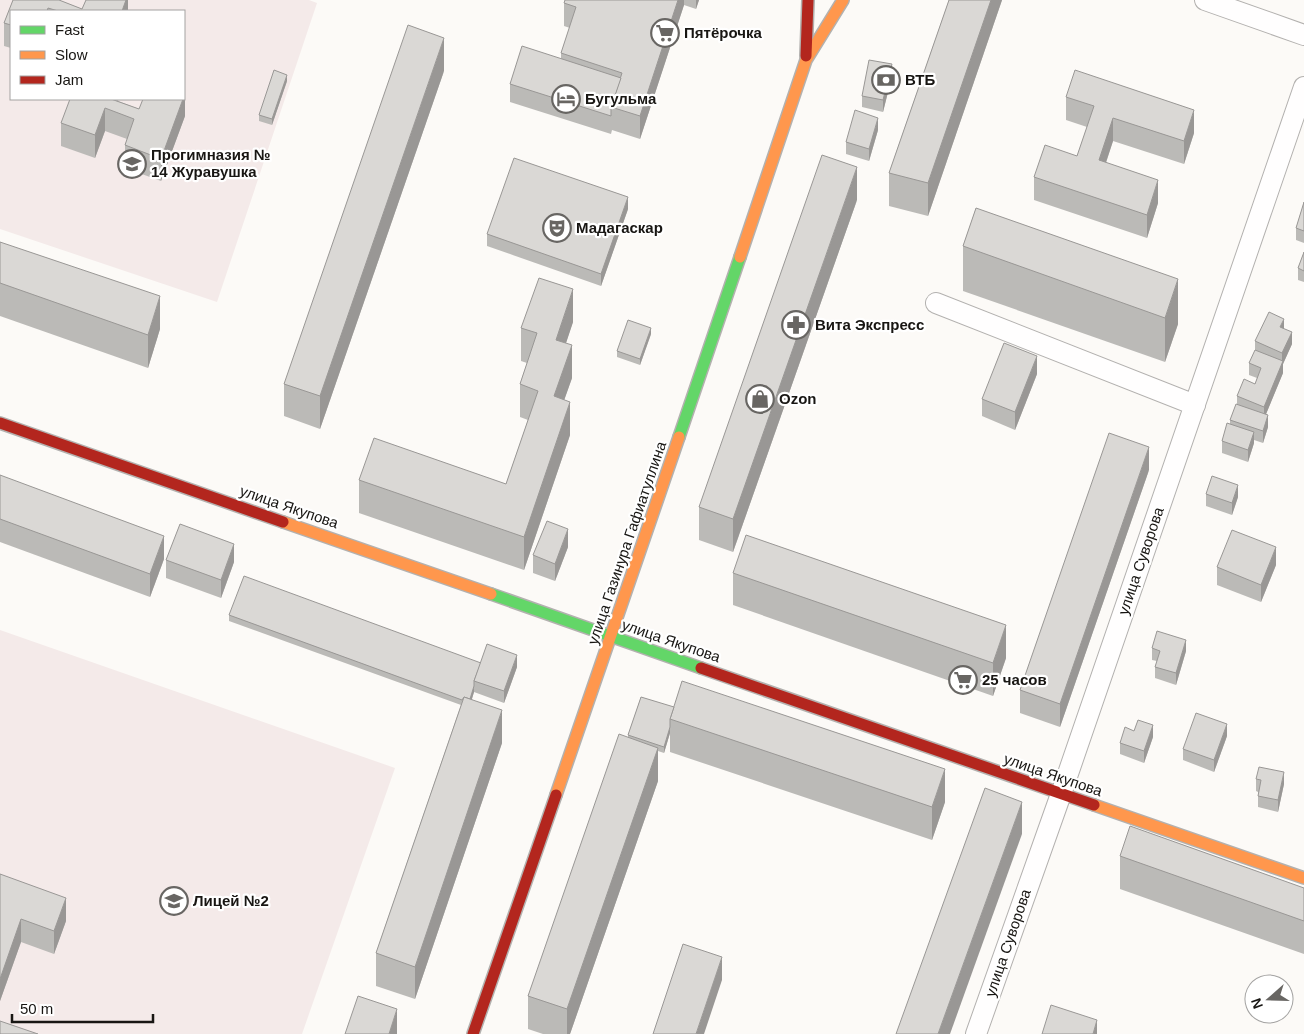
<svg xmlns="http://www.w3.org/2000/svg" width="1304" height="1034" viewBox="0 0 1304 1034" font-family="Arial,sans-serif">
<rect width="100%" height="100%" fill="#fcfaf7"/>
<g fill="#f4eae9" fill-rule="evenodd">
<path d="M0,0H309L317,3L217,302L0,229ZM11,11H184V99H11Z"/>
<polygon points="0,630 395,768 302,1034 0,1034"/>
</g>
<g fill="none" stroke-linecap="round" stroke-linejoin="round">
<defs>
<g id="street">
<polyline points="1205,0 1304,35"/>
<polyline points="936,303 1195,405"/>
<polyline points="976,1034 1061,794 1304,87"/>
</g>
<g id="fast">
<polyline points="679,437 740,257"/>
<polyline points="491,594 701,668"/>
</g>
<g id="slow">
<polyline points="740,257 806,60 843,0"/>
<polyline points="283,522 491,594"/>
<polyline points="556,795 679,437"/>
<polyline points="1094,805 1304,878"/>
</g>
<g id="jam">
<polyline points="806,56 808,0"/>
<polyline points="0,423 283,522"/>
<polyline points="701,668 1094,805"/>
<polyline points="473,1034 556,795"/>
</g>
</defs>
<use href="#street" stroke="#b3b1af" stroke-width="22"/>
<use href="#fast" stroke="#b3b1af" stroke-width="14"/>
<use href="#slow" stroke="#b3b1af" stroke-width="14"/>
<use href="#jam" stroke="#b3b1af" stroke-width="14"/>
<use href="#street" stroke="#fffefe" stroke-width="20"/>
<use href="#fast" stroke="#63d668" stroke-width="11"/>
<use href="#slow" stroke="#ff974d" stroke-width="11"/>
<use href="#jam" stroke="#b3261e" stroke-width="11"/>
</g>
<g fill="#bbbab7">
<polygon points="13,0 61,0 61,1 82,9 86,0 128,0 128,11 11,11 11,48 4,46 4,23"/>
<polygon points="565,0 699,0 696,9 684,5 640,139 612,130 611,134 510,102 510,84 561,59 561,53 570,28 564,26 564,3"/>
<polygon points="949,0 1002,0 928,216 889,206 889,173"/>
<polygon points="444,71 320,429 284,416 284,384"/>
<polygon points="892,76 883,112 862,107 862,96"/>
<polygon points="287,81 272,125 259,121 259,115"/>
<polygon points="1066,97 1194,133 1184,164 1113,141 1106,163 1158,203 1147,238 1034,200 1034,177 1077,156 1087,127 1066,120"/>
<polygon points="119,99 118,101 139,109 185,116 161,181 125,168 125,145 127,139 105,131 95,158 61,146 61,123"/>
<polygon points="878,130 869,161 846,154 846,142"/>
<polygon points="857,200 733,552 699,540 699,507"/>
<polygon points="1304,202 1304,243 1296,240 1296,228"/>
<polygon points="976,208 1178,324 1165,362 963,291 963,246"/>
<polygon points="628,209 601,286 487,246 487,234"/>
<polygon points="0,242 160,329 148,368 0,316"/>
<polygon points="1304,252 1304,282 1298,280 1298,268"/>
<polygon points="573,322 566,343 572,378 564,400 570,435 524,570 359,513 359,480 506,484 528,420 520,417 520,384 527,363 521,361 521,328"/>
<polygon points="1284,329 1292,344 1283,364 1283,373 1266,414 1268,427 1263,443 1254,440 1254,443 1248,462 1222,453 1222,441 1230,424 1230,420 1237,404 1237,396 1255,384 1257,378 1249,375 1249,363 1255,351 1255,341"/>
<polygon points="651,334 640,365 617,357 617,351"/>
<polygon points="1037,374 1015,430 982,416 982,399"/>
<polygon points="1149,470 1060,727 1020,713 1020,690"/>
<polygon points="0,475 164,559 150,597 0,542"/>
<polygon points="1206,494 1238,497 1232,515 1206,506"/>
<polygon points="568,547 555,581 533,573 533,555"/>
<polygon points="166,560 234,562 221,598 166,578"/>
<polygon points="1276,565 1261,602 1217,585 1217,567"/>
<polygon points="733,573 1006,658 993,696 733,605"/>
<polygon points="229,615 481,663 517,667 504,703 474,692 472,699 502,743 415,999 376,986 376,953 461,705 229,621"/>
<polygon points="1152,648 1186,651 1176,685 1155,678 1155,667 1157,661 1152,660"/>
<polygon points="641,697 945,802 932,840 670,752 670,733 664,753 658,751 658,781 570,1034 543,1034 528,1029 528,996 628,737 628,735"/>
<polygon points="1227,736 1214,772 1183,760 1183,749"/>
<polygon points="1153,737 1144,763 1120,754 1120,743"/>
<polygon points="1256,779 1284,784 1278,812 1258,807 1258,792 1256,791"/>
<polygon points="1120,856 1304,888 1304,954 1120,889"/>
<polygon points="0,874 66,921 54,954 21,942 0,1001"/>
</g>
<g fill="#999795">
<polygon points="126,0 128,0 128,11 122,11"/>
<polygon points="678,0 684,0 684,5 640,139 640,116"/>
<polygon points="696,0 699,0 696,9"/>
<polygon points="991,0 1002,0 928,216 928,183"/>
<polygon points="444,38 444,71 320,429 320,396"/>
<polygon points="892,64 892,76 883,112 883,100"/>
<polygon points="287,75 287,81 272,125 272,119"/>
<polygon points="185,94 185,116 161,181 161,159 183,99 184,99"/>
<polygon points="105,108 105,131 95,158 95,135"/>
<polygon points="1194,110 1194,133 1184,164 1184,141"/>
<polygon points="878,118 878,130 869,161 869,149"/>
<polygon points="1113,118 1113,141 1099,183 1099,160"/>
<polygon points="857,167 857,200 733,552 733,519"/>
<polygon points="1158,180 1158,203 1147,238 1147,215"/>
<polygon points="628,197 628,209 601,286 601,274"/>
<polygon points="1178,279 1178,324 1165,362 1165,318"/>
<polygon points="573,289 573,322 556,373 556,340"/>
<polygon points="160,296 160,329 148,368 148,335"/>
<polygon points="1284,319 1284,331 1280,327"/>
<polygon points="651,328 651,334 640,365 640,359"/>
<polygon points="1292,332 1292,344 1283,364 1283,373 1264,419 1264,407 1282,362 1282,353"/>
<polygon points="572,345 572,378 554,429 554,396"/>
<polygon points="1037,356 1037,374 1015,430 1015,412"/>
<polygon points="570,402 570,435 524,570 524,537"/>
<polygon points="1268,415 1268,427 1263,443 1263,431"/>
<polygon points="1254,432 1254,443 1248,462 1248,450"/>
<polygon points="1149,447 1149,470 1060,727 1060,704"/>
<polygon points="1238,485 1238,497 1232,515 1232,503"/>
<polygon points="568,529 568,547 555,581 555,564"/>
<polygon points="164,536 164,559 150,597 150,574"/>
<polygon points="234,544 234,562 221,598 221,580"/>
<polygon points="1276,547 1276,565 1261,602 1261,585"/>
<polygon points="1006,625 1006,658 993,696 993,663"/>
<polygon points="1186,640 1186,651 1176,685 1176,673"/>
<polygon points="517,655 517,667 504,703 504,691"/>
<polygon points="474,686 474,692 469,708 469,702"/>
<polygon points="502,710 502,743 415,999 415,967"/>
<polygon points="1227,724 1227,736 1214,772 1214,760"/>
<polygon points="1153,725 1153,737 1144,763 1144,751"/>
<polygon points="670,727 670,733 664,753 664,747"/>
<polygon points="658,748 658,781 570,1034 567,1034 567,1009"/>
<polygon points="945,769 945,802 932,840 932,807"/>
<polygon points="1284,772 1284,784 1278,812 1278,800"/>
<polygon points="1022,802 1022,834 950,1034 938,1034"/>
<polygon points="66,898 66,921 54,954 54,931"/>
<polygon points="21,919 21,942 0,1001 0,979"/>
<polygon points="722,957 722,980 704,1034 696,1034"/>
<polygon points="397,1009 397,1034 389,1034"/>
<polygon points="1097,1020 1097,1034 1093,1034"/>
</g>
<g fill="#dad8d5" stroke="#999795">
<polygon points="13,0 59,0 82,9 86,0 126,0 122,11 58,11 48,8 47,11 11,11 11,25 4,23"/>
<polygon points="565,0 678,0 640,116 611,107 622,73 561,53 576,7 564,3"/>
<polygon points="949,0 991,0 928,183 889,173"/>
<polygon points="408,25 444,38 320,396 284,384"/>
<polygon points="522,46 621,78 611,107 611,116 510,84"/>
<polygon points="869,60 892,64 883,100 862,96"/>
<polygon points="274,70 287,75 272,119 259,115"/>
<polygon points="1075,70 1194,110 1184,141 1113,118 1099,160 1158,180 1147,215 1034,177 1045,145 1077,156 1094,106 1066,97"/>
<polygon points="70,99 111,99 139,109 143,99 183,99 161,159 125,145 134,119 105,108 95,135 61,123"/>
<polygon points="855,110 878,118 869,149 846,142"/>
<polygon points="822,155 857,167 733,519 699,507"/>
<polygon points="514,158 628,197 601,274 487,234"/>
<polygon points="1304,202 1304,231 1296,228"/>
<polygon points="976,208 1178,279 1165,318 963,246"/>
<polygon points="0,242 160,296 148,335 0,283"/>
<polygon points="1304,252 1304,271 1298,268"/>
<polygon points="539,278 573,289 556,340 572,345 554,396 570,402 524,537 359,480 374,438 506,484 538,391 520,384 537,333 521,328"/>
<polygon points="1269,312 1284,319 1280,327 1292,332 1282,353 1255,341"/>
<polygon points="628,320 651,328 640,359 617,351"/>
<polygon points="1004,343 1037,356 1015,412 982,399"/>
<polygon points="1255,350 1283,361 1264,407 1237,396 1244,379 1255,384 1261,368 1249,363"/>
<polygon points="1236,404 1268,415 1263,431 1230,420"/>
<polygon points="1227,423 1254,432 1248,450 1222,441"/>
<polygon points="1109,433 1149,447 1060,704 1020,690"/>
<polygon points="0,475 164,536 150,574 0,519"/>
<polygon points="1212,476 1238,485 1232,503 1206,494"/>
<polygon points="547,521 568,529 555,564 533,555"/>
<polygon points="180,524 234,544 221,580 166,560"/>
<polygon points="1232,530 1276,547 1261,585 1217,567"/>
<polygon points="746,535 1006,625 993,663 733,573"/>
<polygon points="244,576 481,663 474,681 474,686 470,699 464,697 462,700 229,615"/>
<polygon points="1157,631 1186,640 1176,673 1155,667 1160,651 1152,648"/>
<polygon points="487,644 517,655 504,691 474,681"/>
<polygon points="682,681 945,769 932,807 670,719"/>
<polygon points="464,697 502,710 415,967 376,953"/>
<polygon points="641,697 674,707 670,719 670,727 664,747 628,735"/>
<polygon points="1196,713 1227,724 1214,760 1183,749"/>
<polygon points="1138,720 1153,725 1144,751 1120,743 1125,727 1134,731"/>
<polygon points="619,734 658,748 567,1009 528,996"/>
<polygon points="1259,767 1284,772 1278,800 1258,796 1261,780 1256,779"/>
<polygon points="985,788 1022,802 938,1034 896,1034"/>
<polygon points="1130,826 1304,888 1304,921 1120,856"/>
<polygon points="0,874 66,898 54,931 21,919 0,979"/>
<polygon points="683,944 722,957 696,1034 653,1034"/>
<polygon points="358,996 397,1009 389,1034 345,1034"/>
<polygon points="1051,1005 1097,1020 1093,1034 1042,1034"/>
<polygon points="0,1021 38,1034 0,1034"/>
</g>
<defs>
<symbol id="supermarket-ring" viewBox="-11 -11 22 22"><circle r="9.5" fill="#fff" stroke="#686663" stroke-width="1.5"/><path d="M-6-5.5h2.5l.6 2H6L4.5 2H-2.5L-4.4-4H-6ZM-1.5 3.2a1.3 1.3 0 1 0 .1 0ZM3 3.2a1.3 1.3 0 1 0 .1 0Z" fill="#686663"/></symbol>
<symbol id="bank-ring" viewBox="-11 -11 22 22"><circle r="9.5" fill="#fff" stroke="#686663" stroke-width="1.5"/><path d="M-6-4H6V4H-6ZM0-2.3a2.3 2.3 0 1 0 0 4.6a2.3 2.3 0 1 0 0-4.6Z" fill="#686663"/></symbol>
<symbol id="hotel-ring" viewBox="-11 -11 22 22"><circle r="9.5" fill="#fff" stroke="#686663" stroke-width="1.5"/><path d="M-6-4.5h1.5V1H6V5H4.5V3h-9V5H-6ZM-4 0a1.8 1.8 0 1 1 3.6 0ZM.5 0V-2.5h3Q6-2.5 6 0Z" fill="#686663"/></symbol>
<symbol id="school-ring" viewBox="-11 -11 22 22"><circle r="9.5" fill="#fff" stroke="#686663" stroke-width="1.5"/><path d="M0-5L7-2L0 1L-7-2ZM-4 1L0 2.5L4 1V4Q0 6-4 4Z" fill="#686663"/></symbol>
<symbol id="theatre-ring" viewBox="-11 -11 22 22"><circle r="9.5" fill="#fff" stroke="#686663" stroke-width="1.5"/><path d="M-5-5.5Q0-4 5-5.5V0Q5 5 0 6Q-5 5-5 0ZM-3.3-2.5H-1v1.5H-3.3ZM1-2.5H3.3v1.5H1ZM-2.8 1Q0 5.5 2.8 1Z" fill="#686663"/></symbol>
<symbol id="pharmacy-ring" viewBox="-11 -11 22 22"><circle r="9.5" fill="#fff" stroke="#686663" stroke-width="1.5"/><path d="M-2-6h4v4h4v4h-4v4h-4v-4h-4v-4h4Z" fill="#686663"/></symbol>
<symbol id="shop-ring" viewBox="-11 -11 22 22"><circle r="9.5" fill="#fff" stroke="#686663" stroke-width="1.5"/><path d="M-5-2.5h2.3a2.7 3.5 0 0 1 5.4 0H5L5.5 6h-11ZM-1.5-2.5h3a1.5 2.3 0 0 0-3 0Z" fill="#686663"/></symbol>
</defs>
<g fill-rule="evenodd">
<use href="#supermarket-ring" x="649" y="17" width="32" height="32"/>
<use href="#bank-ring" x="870" y="64" width="32" height="32"/>
<use href="#hotel-ring" x="550" y="83" width="32" height="32"/>
<use href="#school-ring" x="116" y="148" width="32" height="32"/>
<use href="#theatre-ring" x="541" y="212" width="32" height="32"/>
<use href="#pharmacy-ring" x="780" y="309" width="32" height="32"/>
<use href="#shop-ring" x="744" y="383" width="32" height="32"/>
<use href="#supermarket-ring" x="947" y="664" width="32" height="32"/>
<use href="#school-ring" x="158" y="885" width="32" height="32"/>
</g>
<g text-anchor="middle" stroke-width="4.5" stroke-linejoin="round" paint-order="stroke">
<g font-size="15" font-weight="bold" fill="#181613" stroke="#fff" text-anchor="start">
<text x="684" y="38">Пятёрочка</text>
<text x="905" y="85">ВТБ</text>
<text x="585" y="104">Бугульма</text>
<text x="151" y="160">Прогимназия №<tspan x="151" dy="17">14 Журавушка</tspan></text>
<text x="576" y="233">Мадагаскар</text>
<text x="815" y="330">Вита Экспресс</text>
<text x="779" y="404">Ozon</text>
<text x="982" y="685">25 часов</text>
<text x="193" y="906">Лицей №2</text>
</g>
<g font-size="15" fill="#181613" stroke="#fff">
<text transform="translate(289 507) rotate(19)" y="5">улица Якупова</text>
<text transform="translate(627 543) rotate(-71)" y="5">улица Газинура Гафиатуллина</text>
<text transform="translate(1141 561) rotate(-71)" y="5">улица Суворова</text>
<text transform="translate(671 641) rotate(19)" y="5">улица Якупова</text>
<text transform="translate(1053 775) rotate(19)" y="5">улица Якупова</text>
<text transform="translate(1008 943) rotate(-71)" y="5">улица Суворова</text>
</g>
</g>
<rect x="10" y="10" width="175" height="90" fill="#ffffff" stroke="#a3a2a1"/>
<rect x="20" y="26" width="25" height="8" fill="#63d668" stroke="#a3a2a1"/>
<text x="55" y="35" font-size="15" fill="#181613">Fast</text>
<rect x="20" y="51" width="25" height="8" fill="#ff974d" stroke="#a3a2a1"/>
<text x="55" y="60" font-size="15" fill="#181613">Slow</text>
<rect x="20" y="76" width="25" height="8" fill="#b3261e" stroke="#a3a2a1"/>
<text x="55" y="85" font-size="15" fill="#181613">Jam</text>
<g transform="translate(1269 999) rotate(250)"><circle r="24" fill="#ffffff" stroke="#a3a2a1"/>
<path d="M0-4L9 19L0 12L-9 19Z" fill="#686663"/>
<text y="-8" font-size="14" font-weight="bold" text-anchor="middle" fill="#181613">N</text>
</g>
<path d="M12 1014v8h141v-8" fill="none" stroke="#181613" stroke-width="2.5"/>
<text x="20" y="1014" font-size="15" fill="#181613" stroke="#ffffff" stroke-width="4" paint-order="stroke">50 m</text>
</svg>
